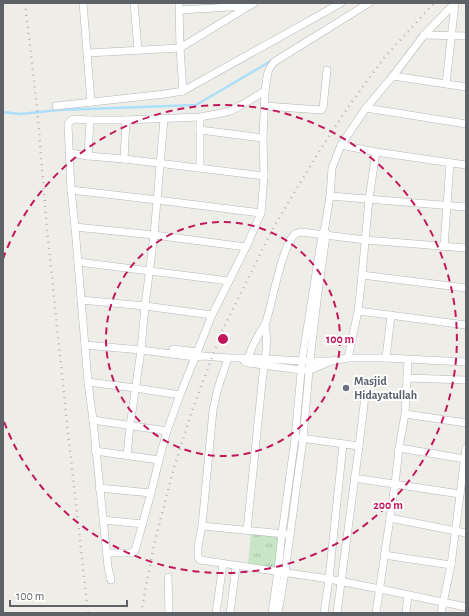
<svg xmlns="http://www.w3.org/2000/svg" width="469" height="616" viewBox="0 0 469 616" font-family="'Alegreya Sans',sans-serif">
<defs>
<pattern id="grass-tufts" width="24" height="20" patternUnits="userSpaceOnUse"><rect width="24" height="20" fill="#c8e5c5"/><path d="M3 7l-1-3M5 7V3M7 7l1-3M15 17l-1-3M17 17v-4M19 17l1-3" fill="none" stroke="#a6bda4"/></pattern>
</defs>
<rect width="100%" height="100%" fill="#efede7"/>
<polygon fill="url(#grass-tufts)" points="251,534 280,537 277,568 248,564"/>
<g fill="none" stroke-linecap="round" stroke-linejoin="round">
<polyline stroke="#acdffa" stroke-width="2.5" points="3,112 20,114 59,110 196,105 271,61"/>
<defs>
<g id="minor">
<polyline points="83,3 91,102"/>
<polyline points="134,3 138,50"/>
<polyline points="179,3 180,48 183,91"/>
<polyline points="180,10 247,6"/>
<polyline points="424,35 466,36"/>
<polyline points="88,53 180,48 254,3"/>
<polyline points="393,76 466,87"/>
<polyline points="446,84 455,3"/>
<polyline points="56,106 165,94 183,91 341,3"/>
<polyline points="265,106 321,110 323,108 327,70"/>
<polyline points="366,108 466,124"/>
<polyline points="200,130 263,138"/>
<polyline points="341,145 376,152 466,165"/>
<polyline points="70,153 88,156 124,159 264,176"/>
<polyline points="88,156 90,120"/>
<polyline points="124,159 126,120"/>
<polyline points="200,168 200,117"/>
<polyline points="71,190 157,200 261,213"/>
<polyline points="330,196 466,207"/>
<polyline points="75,227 154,235 246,247"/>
<polyline points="444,247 450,163"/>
<polyline points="78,262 229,281"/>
<polyline points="362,275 466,288"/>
<polyline points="81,300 145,306 212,315"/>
<polyline points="358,311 466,325"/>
<polyline points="85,345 141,350 195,357 203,356 228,358 249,358 302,361 331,361 348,358 386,358 466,362"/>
<polyline points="173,349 197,352 199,354"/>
<polyline points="228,358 218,388 213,410 202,526 198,547 198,557 200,560 329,579 380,589 466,607"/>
<polyline points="348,358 358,311 362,275 369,199 376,152"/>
<polyline points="386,358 391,315"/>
<polyline points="244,361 248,363 263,365 301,370 310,370 329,362"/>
<path d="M248,362C249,353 253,344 258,336C260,331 264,327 266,322C272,304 282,245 295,234C297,233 298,233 301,232L365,240L466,248"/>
<polyline points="407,378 466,380"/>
<polyline points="88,382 135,388 180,395"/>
<polyline points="405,414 466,423"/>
<polyline points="93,420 167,431"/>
<polyline points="300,438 359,446 337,613"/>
<polyline points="359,446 365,396"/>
<polyline points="399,448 465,459"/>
<polyline points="95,451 159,460"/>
<polyline points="127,455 130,426 141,350 145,306 154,235 164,119"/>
<polyline points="354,478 460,494"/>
<polyline points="99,488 151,493"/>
<polyline points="390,518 466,533"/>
<polyline points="103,520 143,524"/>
<polyline points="202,526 285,534"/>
<path d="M247,530C252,481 257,432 262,383C264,364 269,343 265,325"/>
<polyline points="107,553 131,553 135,551 151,493 159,460 167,431 180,395 212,315 246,247 261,213 264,176 263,138 265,91"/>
<polyline points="384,555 451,565"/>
<polyline points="168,577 169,613"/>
<path d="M111,580L108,567L93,420L88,382L75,227L71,190L68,124L70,121L74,119L90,120H126L200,117L222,113L230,111L240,106L265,91C267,79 266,71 274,62L369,3"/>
<polyline points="216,613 223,564"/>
<polyline points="230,613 236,566"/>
<polyline points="272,613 278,571 282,533 295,438 302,361 322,235 325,227 330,196 332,168 341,145 366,108 393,76 424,35 455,3"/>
<polyline points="278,613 285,572 303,439 310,360 318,292 326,236 326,233"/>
<polyline points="324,613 329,579 343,444"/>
<polyline points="376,613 395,484 399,448 405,414 408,360"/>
<polyline points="406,613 408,595"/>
<polyline points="441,613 451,565 466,448"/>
</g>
</defs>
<use href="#minor" stroke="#b4b7ba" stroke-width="8"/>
<use href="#minor" stroke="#fff" stroke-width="7"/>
<g stroke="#b5b6b6" stroke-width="2.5" stroke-dasharray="1 5" stroke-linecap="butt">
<polyline points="25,3 37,107 47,229 66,414 88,613"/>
<polyline points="141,613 154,545 173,471 191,414 221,333 272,230 318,153 351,103 384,58 434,3"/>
</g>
</g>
<g fill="none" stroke="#c2185b" stroke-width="2" stroke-dasharray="7 5">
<circle cx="223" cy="339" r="117"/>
<path d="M3 259A234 234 0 1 1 3 419"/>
</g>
<circle fill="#6b7280" stroke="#fff" stroke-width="1.5" cx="346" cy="388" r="4"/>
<g text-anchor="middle" stroke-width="4" stroke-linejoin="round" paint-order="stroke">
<g font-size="12" font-weight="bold" fill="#5b616d" stroke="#fff" text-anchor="start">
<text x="354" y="385">Masjid<tspan x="354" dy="14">Hidayatullah</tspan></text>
</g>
</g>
<circle cx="223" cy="339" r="6" fill="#c2185b" stroke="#fff" stroke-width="2"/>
<g font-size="12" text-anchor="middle" font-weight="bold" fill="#c2185b" stroke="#fff" stroke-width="4" stroke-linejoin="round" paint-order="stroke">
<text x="340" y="343">100 m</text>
<text x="388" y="509">200 m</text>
</g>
<rect width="469" height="616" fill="none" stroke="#5e6266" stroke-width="8"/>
<path d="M10 600v6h117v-6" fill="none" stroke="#5e6266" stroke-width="2"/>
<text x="16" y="600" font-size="12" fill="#5e6266" stroke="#ffffff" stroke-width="3" paint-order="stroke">100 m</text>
</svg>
